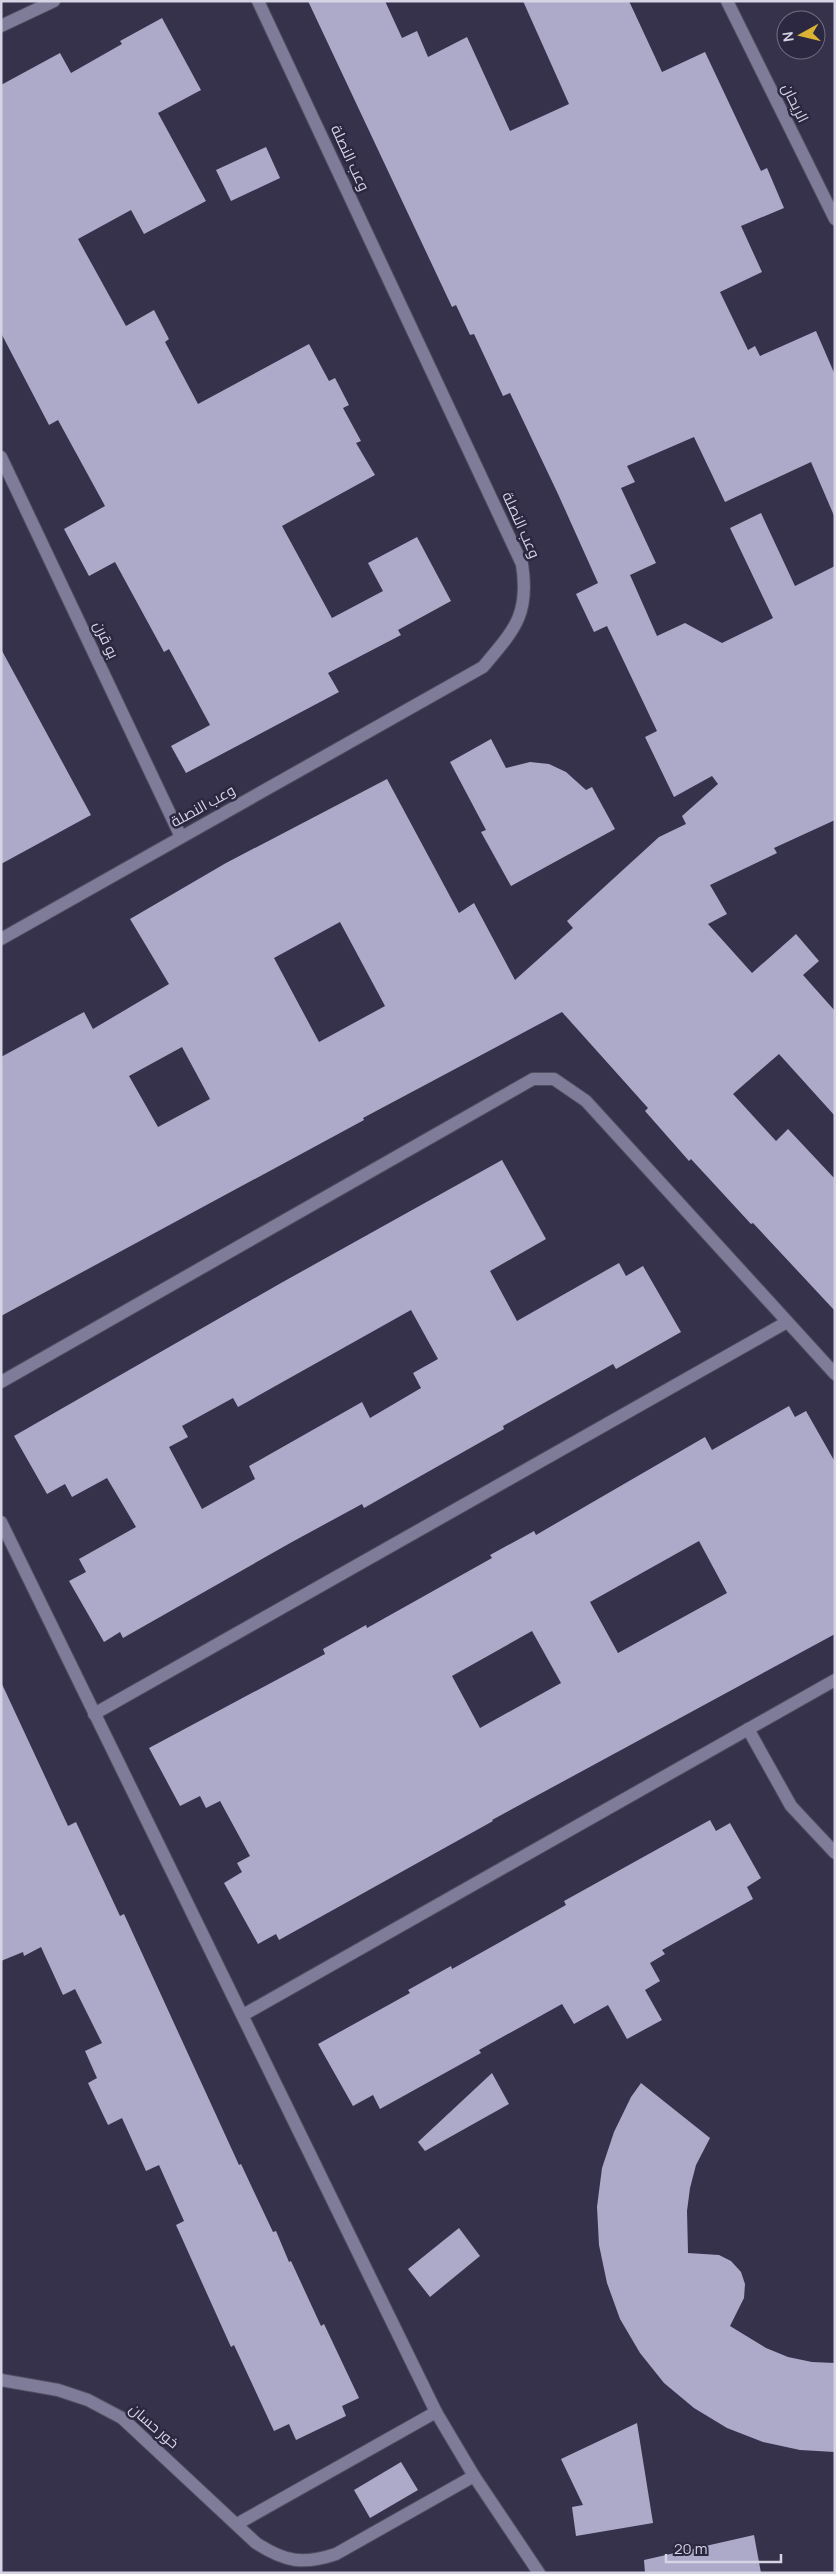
<svg xmlns="http://www.w3.org/2000/svg" width="836" height="2574" viewBox="0 0 836 2574" font-family="Manrope,Cairo,sans-serif">
<rect width="100%" height="100%" fill="#36324c"/>
<g fill="#adaac9" fill-rule="evenodd">
<path d="M308,1H385L402,38L417,31L428,57L467,37L510,131L569,104L523,1H629L662,72L705,52L761,171L767,168L784,208L741,226L762,272L720,292L748,350L755,346L760,356L816,331L835,375V518L811,462L725,502L694,437L627,466L635,482L621,488L656,563L630,575L657,636L685,623L722,643L773,618L730,528L761,513L795,586L835,566V820L774,848L777,853L710,885L727,914L708,924L752,973L796,934L819,961L803,975L835,1011V1116L779,1054L733,1094L776,1141L788,1129L835,1179V1311L753,1223L751,1224L691,1159L689,1161L645,1111L648,1108L562,1012L363,1118L364,1120L1,1316V1057L84,1012L93,1029L169,984L130,919L226,863L387,779L459,913L474,903L515,980L573,928L567,921L659,837L686,824L682,816L718,784L712,776L674,797L645,737L657,731L607,626L594,632L576,594L598,583L558,494L510,393L503,396L474,334L470,335L456,305L452,307ZM340,922L385,1006L319,1042L274,958ZM182,1047L210,1099L158,1127L129,1076Z"/>
<polygon points="162,18 201,90 158,113 206,201 144,234 131,210 78,239 126,326 154,310 169,339 165,342 198,404 309,344 329,381 335,378 349,405 343,408 361,441 356,443 375,475 282,526 332,618 383,591 368,563 417,537 451,601 398,630 401,635 328,673 339,692 186,773 171,746 210,725 169,649 164,652 115,562 89,576 64,529 105,506 58,420 49,425 1,333 1,85 60,53 71,73 122,44 120,41"/>
<polygon points="266,147 280,178 231,201 216,170"/>
<polygon points="1,649 91,815 1,864"/>
<polygon points="491,739 506,768 530,762 549,764 566,772 586,790 592,787 615,829 511,886 481,832 486,830 450,762"/>
<path d="M502,1160L546,1239L490,1271L517,1321L619,1263L626,1276L643,1266L681,1332L616,1369L613,1364L503,1426L504,1429L433,1469L364,1508L362,1504L292,1542L123,1638L120,1632L104,1642L69,1581L86,1572L79,1559L136,1527L107,1478L72,1497L65,1484L47,1494L14,1436L281,1283ZM411,1310L438,1359L413,1373L421,1388L370,1418L362,1402L249,1466L255,1479L202,1509L169,1447L188,1437L182,1426L233,1398L238,1407Z"/>
<path d="M789,1406L795,1417L806,1411L835,1462V1634L492,1820L493,1821L279,1940L276,1934L258,1944L224,1883L242,1872L237,1863L250,1856L220,1801L206,1808L200,1796L180,1806L149,1748L325,1654L323,1649L366,1625L367,1628L492,1558L490,1555L534,1531L536,1535L705,1437L712,1450ZM699,1541L727,1593L618,1653L590,1602ZM532,1631L561,1683L480,1728L452,1676Z"/>
<polygon points="1,1682 68,1826 76,1822 120,1916 124,1914 239,2165 241,2164 273,2232 276,2231 289,2262 291,2261 321,2326 324,2324 359,2398 342,2406 346,2416 296,2440 289,2424 274,2431 234,2345 231,2347 176,2225 184,2221 159,2165 146,2171 122,2118 108,2125 88,2083 97,2078 85,2051 102,2043 75,1989 63,1995 41,1947 24,1956 23,1952 1,1961"/>
<polygon points="710,1820 716,1831 730,1823 761,1878 747,1887 753,1899 662,1950 665,1954 650,1963 660,1981 645,1990 662,2020 627,2039 608,2005 574,2024 562,2004 479,2050 481,2053 380,2109 373,2095 353,2106 318,2044 410,1993 408,1990 451,1966 452,1969 566,1905 564,1901"/>
<polygon points="492,2073 509,2104 425,2151 418,2142"/>
<polygon points="641,2083 710,2138 696,2165 690,2188 687,2211 688,2253 719,2255 731,2261 741,2272 745,2284 744,2298 730,2326 766,2348 788,2357 812,2362 835,2363 835,2452 800,2450 763,2442 727,2428 694,2408 664,2383 640,2353 620,2319 607,2283 599,2245 597,2207 602,2168 614,2132 631,2097"/>
<polygon points="459,2228 480,2256 430,2297 408,2269"/>
<polygon points="637,2423 653,2523 576,2536 572,2507 583,2505 561,2459"/>
<polygon points="401,2462 418,2490 370,2518 354,2490"/>
<polygon points="754,2535 761,2573 645,2573 644,2560"/>
</g>
<g fill="none" stroke-linecap="round" stroke-linejoin="round">
<defs>
<g id="minor">
<polyline points="727,1 835,219"/>
<polyline points="1,26 54,1"/>
<polyline points="1,457 181,837"/>
<path d="M1,939L483,667C514,630 530,615 522,564L258,1"/>
<polyline points="1,1382 533,1079 554,1079 586,1101 835,1374"/>
<polyline points="1,1522 436,2412 474,2476 539,2573"/>
<polyline points="94,1714 787,1322"/>
<polyline points="748,1729 791,1806 835,1853"/>
<polyline points="243,2015 835,1680"/>
<path d="M1,2380L58,2390L88,2400L122,2418L256,2543C285,2562 303,2565 336,2554L474,2476"/>
<polyline points="237,2524 436,2412"/>
</g>
</defs>
<use href="#minor" stroke="#514e63" stroke-width="14"/>
<use href="#minor" stroke="#7f7c99" stroke-width="12"/>
</g>
<g text-anchor="middle" stroke-width="5" stroke-linejoin="round" paint-order="stroke">
<g font-size="15" fill="#d5d4e4" stroke="#2c2841">
<text transform="translate(795 103) rotate(64)" y="5">الريحان</text>
<text transform="translate(350 158) rotate(65)" y="5">وعب النصلة</text>
<text transform="translate(521 525) rotate(66)" y="5">وعب النصلة</text>
<text transform="translate(106 640) rotate(65)" y="5">بو قرن</text>
<text transform="translate(203 806) rotate(-29)" y="5">وعب النصلة</text>
<text transform="translate(154 2426) rotate(41)" y="5">خور حسان</text>
</g>
</g>
<rect width="836" height="2574" fill="none" stroke="#d5d4e4" stroke-width="5"/>
<g transform="translate(801 35) rotate(262)"><circle r="24" fill="#2c2841" stroke="#706d82"/>
<path d="M0-4L9 19L0 12L-9 19Z" fill="#dbb233"/>
<text y="-8" font-size="14" font-weight="bold" text-anchor="middle" fill="#d5d4e4">N</text>
</g>
<path d="M666 2554v8h115v-8" fill="none" stroke="#d5d4e4" stroke-width="2.5"/>
<text x="674" y="2554" font-size="15" fill="#d5d4e4" stroke="#2c2841" stroke-width="4" paint-order="stroke">20 m</text>
</svg>
